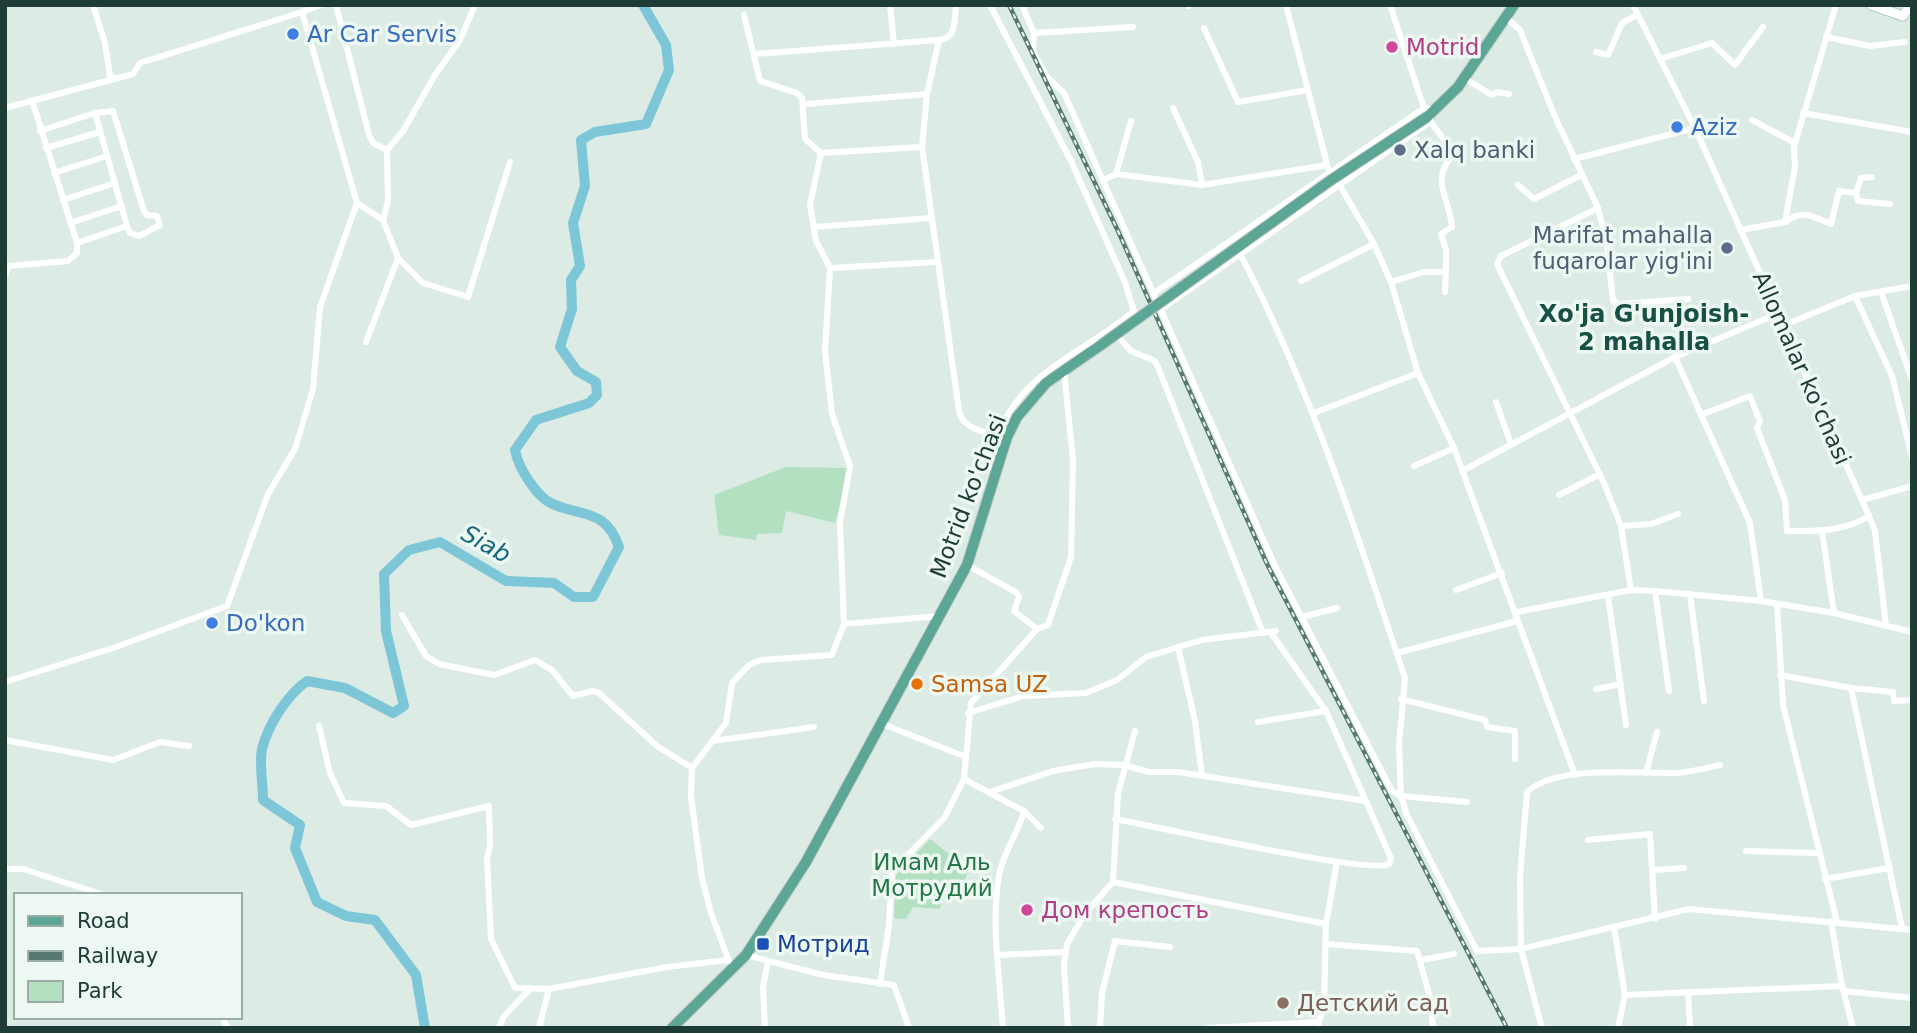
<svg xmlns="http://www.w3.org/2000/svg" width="1917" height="1033" viewBox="0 0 1917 1033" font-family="'DejaVu Sans',sans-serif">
<rect width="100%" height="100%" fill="#ddebe5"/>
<g fill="#b3e0c1">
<polygon points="786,467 851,468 835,523 786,511 782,533 757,534 756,540 719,535 714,495"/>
<polygon points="930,839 968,869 964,885 956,888 953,898 941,900 940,909 913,907 906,919 894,918 896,875"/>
</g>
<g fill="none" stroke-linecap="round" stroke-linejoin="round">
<path stroke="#7dc6d8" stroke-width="10" d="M425,1028L416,975L375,920L346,916L317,902L295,848L300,825L263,800C263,784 259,764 262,749C268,725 287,695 307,681L345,688L393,713L404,706L386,631L384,574L409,550L440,542L506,581L554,583L574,597H593L619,547C606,510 586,517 555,505C537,499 518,467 515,450L536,420L589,403L597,395L596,382L577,371L560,347L572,309L571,280L580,266L573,223L585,186L581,140L595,132L646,124L669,70L666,45L643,5"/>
<defs>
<polyline id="secondary" points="1871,5 1903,16 1910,5"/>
<g id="primary">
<polyline points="1427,117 1458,87 1514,5"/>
<polyline points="672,1028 746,955 806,862 967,565 1007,437 1017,417 1046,383 1101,345"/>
</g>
</defs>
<use href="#secondary" stroke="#afccc3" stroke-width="11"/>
<use href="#primary" stroke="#c0c8c6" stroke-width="12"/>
<g stroke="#fff" stroke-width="6">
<polyline points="93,5 105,43 110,76 115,78"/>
<polyline points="336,5 369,135 373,143 387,150"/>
<polyline points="890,5 894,44"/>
<path d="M990,5L1071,161L1124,280L1134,311C1088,351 1019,372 999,435"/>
<polyline points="1022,5 1034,33 1033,52 1047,77 1064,93 1276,568 1392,791 1401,796 1467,802"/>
<polyline points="1189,5 1189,6"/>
<polyline points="1286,5 1328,168"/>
<polyline points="1390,5 1424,108"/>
<polyline points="1633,5 1695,128 1869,516 1875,531 1886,626"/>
<polyline points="302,12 320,5"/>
<polyline points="744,15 760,81 797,93 802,98 805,139 821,153"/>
<polyline points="1505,17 1520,30 1556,119 1598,208 1607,245 1613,301 1619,304 1688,299"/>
<polyline points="1204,28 1238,102 1308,90"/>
<polyline points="1034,33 1133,27"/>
<polyline points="1826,37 1870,46 1905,42"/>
<path d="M939,40C957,38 954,21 956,5"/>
<polyline points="1596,52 1608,55 1622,23 1637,15"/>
<path d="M754,54L939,40L927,94L922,147L959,411C963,431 989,433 1007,437"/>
<polyline points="1660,59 1712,43 1735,65 1763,27"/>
<polyline points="1464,78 1492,95 1497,92 1509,94"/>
<polyline points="805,104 927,94"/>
<polyline points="5,108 133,74 140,63 302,12 357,203 383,220 398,258 423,283 468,297 510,162"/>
<polyline points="1173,108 1198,162 1202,185"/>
<polyline points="95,113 113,111 144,211 147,215 157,216 160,225 139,236 130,233 127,226"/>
<polyline points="1803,113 1912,132"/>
<polyline points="1752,120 1795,143"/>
<polyline points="40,131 95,113 127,226 77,243"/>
<polyline points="46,148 100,132"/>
<polyline points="1574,159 1695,128"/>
<polyline points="54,173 107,156"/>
<polyline points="1116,174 1131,121"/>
<polyline points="1103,180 1116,174 1202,185 1327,165"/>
<polyline points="1338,182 1374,244 1391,282 1418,373 1454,448 1575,775"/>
<polyline points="1518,185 1534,199 1581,175"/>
<polyline points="1856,193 1861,178 1872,177"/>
<polyline points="63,200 115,183"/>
<polyline points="1598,208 1501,256 1497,264 1604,483 1621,526 1631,590"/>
<polyline points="383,220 388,201 387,150 403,131 435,75 460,40 475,5"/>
<path d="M1786,222C1801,208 1814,217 1831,224L1839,191L1856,193L1858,201L1890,204"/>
<polyline points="70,223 122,206"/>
<polyline points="814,227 931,218"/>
<polyline points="1740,230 1785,222 1795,167 1794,147 1836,5"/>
<path d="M1237,248C1310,385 1356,531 1405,678L1399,744L1401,796L1407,815L1477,951L1521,949L1689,909L1912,930"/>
<polyline points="830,268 937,262"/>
<polyline points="6,274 8,266 68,261 77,253 77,243 32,100"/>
<polyline points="1301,281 1374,244"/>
<path d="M1391,282L1424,272H1446V249L1441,234L1452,227C1449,194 1429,182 1454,153L1430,121"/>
<polyline points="1445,292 1446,272"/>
<polyline points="1881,292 1912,380"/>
<polyline points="1154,293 1424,108 1434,110 1427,124 1160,310"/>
<polyline points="1855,296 1892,376 1912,457"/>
<polyline points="1782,326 1855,296 1912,286"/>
<polyline points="1116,334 1131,351 1155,361 1158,367 1263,633"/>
<polyline points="366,342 398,258"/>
<polyline points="1675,357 1750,523 1761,601"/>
<polyline points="1496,402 1511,444"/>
<polyline points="1314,413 1418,373"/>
<path d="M1701,415L1750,396L1760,421L1757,428L1785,500L1787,531C1816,531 1844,532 1869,516"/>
<polyline points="1414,466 1454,448"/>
<polyline points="1462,471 1675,357 1777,314"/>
<polyline points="1559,495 1600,474"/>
<polyline points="1862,500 1912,486"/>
<polyline points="1621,526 1651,524 1678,514"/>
<polyline points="1822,531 1834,613"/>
<polyline points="967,565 1017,593 1019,597 1014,611 1037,629"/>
<polyline points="1456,590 1502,573"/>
<polyline points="1655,591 1669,691"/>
<polyline points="1690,594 1704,701"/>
<polyline points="1608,596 1626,725"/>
<polyline points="1777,604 1783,705 1837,922"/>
<polyline points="1517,612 1631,590 1655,591 1761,601 1834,613 1912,632"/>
<polyline points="402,615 426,656 439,664 494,675 535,660 552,670 573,696 593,691 599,693 657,746 692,768"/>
<polyline points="1302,617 1337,608"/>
<polyline points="844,624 840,522 850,466 832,414 825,351 830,268 816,241 810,205 821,153 922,147"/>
<polyline points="1178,647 1195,721 1202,775"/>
<polyline points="1397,653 1517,621"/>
<polyline points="1780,675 1851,688 1902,928"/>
<polyline points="5,682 116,647 227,606 268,494 295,449 313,389 320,307 357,203"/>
<polyline points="1851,688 1893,692 1894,701 1912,700"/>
<polyline points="1596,689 1621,684"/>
<polyline points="1401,699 1485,720 1487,727 1515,731 1515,759"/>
<polyline points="968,713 1023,696 1086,693 1117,680 1146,657 1202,640 1276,631"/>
<polyline points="1258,722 1326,711"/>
<polyline points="880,723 966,757"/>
<polyline points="319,726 330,773 344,803 386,806 411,825 489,806 490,847 487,858 491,939 515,988 549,989 667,967 728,960"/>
<polyline points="5,740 113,760 160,742 189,746"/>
<polyline points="713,741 814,727"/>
<polyline points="1646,773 1657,732"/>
<path d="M964,779L1024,811C1019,831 1005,850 1000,871C990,914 1000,983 1003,1028"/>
<polyline points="990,792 1053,771 1095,764 1124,765 1149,772 1178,772 1366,801"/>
<polyline points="1024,811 1041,828"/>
<path d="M1115,819C1154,826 1370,875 1389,864L1391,858L1326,711L1271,633"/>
<polyline points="1588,840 1650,834 1655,919"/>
<polyline points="1746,851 1819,853"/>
<polyline points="5,869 23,869 104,895"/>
<polyline points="1654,870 1684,868"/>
<polyline points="1825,879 1890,868"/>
<polyline points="1113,882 1326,924"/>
<polyline points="1831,921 1842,986 1853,1028"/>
<polyline points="1614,927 1625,995 1618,1028"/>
<polyline points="1325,944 1417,951 1431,1001 1433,1028"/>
<polyline points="746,955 823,975 894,985 909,1028"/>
<polyline points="998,955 1066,952"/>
<polyline points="1421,960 1454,954"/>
<polyline points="729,961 711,913 702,878 691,796 692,768 726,723 732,683 749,665 761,660 832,655 844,624 940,616"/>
<polyline points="880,984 889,925 892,871 945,817 964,779 971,703 1037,629 1048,625 1071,557 1073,460 1064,371"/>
<polyline points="1844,991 1912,998"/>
<polyline points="1688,992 1690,1028"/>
<polyline points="1625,995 1842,986"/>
<polyline points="222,1017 228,1028"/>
<polyline points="1319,1022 1324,1007 1326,924 1337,862"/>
<polyline points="499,1028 504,1016 530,989"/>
<polyline points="539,1028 549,989"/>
<polyline points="765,1028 763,987 768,961"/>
<polyline points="1068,1028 1064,965 1067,944 1084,915 1113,882 1118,793 1135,731"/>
<polyline points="1100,1028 1102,993 1115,941 1170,947"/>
<polyline points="1208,1028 1319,1022 1318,1028"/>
<path d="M1542,1028L1521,949L1520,877L1527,792C1558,764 1636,774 1677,773C1691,772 1706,768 1720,765"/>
</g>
<use href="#secondary" stroke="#fff" stroke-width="9"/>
<use href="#primary" stroke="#5ca696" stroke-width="10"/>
<defs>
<polyline id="rail" points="1009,5 1118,231 1267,564 1507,1028"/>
</defs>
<use href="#rail" stroke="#577871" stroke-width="4.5"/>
<use href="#rail" stroke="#eef8f3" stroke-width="2" stroke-dasharray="5" stroke-linecap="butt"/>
<defs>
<polyline id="primary-bridge" points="1101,345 1331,180 1427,117"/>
</defs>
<use href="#primary-bridge" stroke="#c0c8c6" stroke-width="12" stroke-linecap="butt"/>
<use href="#primary-bridge" stroke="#5ca696" stroke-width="10"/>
</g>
<g fill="#3f7fe0" stroke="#eef8f3" stroke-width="2.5">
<circle cx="293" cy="34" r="7"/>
<circle cx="1677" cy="127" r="7"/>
<circle cx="212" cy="623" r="7"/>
</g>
<g fill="#d1479c" stroke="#eef8f3" stroke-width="2.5">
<circle cx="1392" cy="47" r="7"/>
<circle cx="1027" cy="910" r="7"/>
</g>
<g fill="#5c6f8a" stroke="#eef8f3" stroke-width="2.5">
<circle cx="1400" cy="150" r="7"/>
<circle cx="1727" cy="248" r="7"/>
</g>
<circle fill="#e8710a" stroke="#eef8f3" stroke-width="2.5" cx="917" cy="684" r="7"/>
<rect fill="#1a4fb4" stroke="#eef8f3" stroke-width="2.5" x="756" y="937" width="14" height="14" rx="3.5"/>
<circle fill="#8d6e63" stroke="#eef8f3" stroke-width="2.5" cx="1283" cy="1003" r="7"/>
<g text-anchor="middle" stroke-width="7" stroke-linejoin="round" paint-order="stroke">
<g font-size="23" fill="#366cbe" stroke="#eef8f3" text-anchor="start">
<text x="307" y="42">Ar Car Servis</text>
<text x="1691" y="135">Aziz</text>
<text x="226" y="631">Do'kon</text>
</g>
<g font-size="23" fill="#b23c85" stroke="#eef8f3" text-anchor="start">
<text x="1406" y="55">Motrid</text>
<text x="1041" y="918">Дом крепость</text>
</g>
<g font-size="23" fill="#4e5e75" stroke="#eef8f3" text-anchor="start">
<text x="1414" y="158">Xalq banki</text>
<text x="1713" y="243" text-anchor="end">Marifat mahalla<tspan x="1713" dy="26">fuqarolar yig'ini</tspan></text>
</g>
<g font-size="23" fill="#1d3c35" stroke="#eef8f3">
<text transform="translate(1802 368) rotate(66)" y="8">Allomalar ko'chasi</text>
<text transform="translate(968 496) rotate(-69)" y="8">Motrid ko'chasi</text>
</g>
<g font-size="23" fill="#c56008" stroke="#eef8f3" text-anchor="start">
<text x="931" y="692">Samsa UZ</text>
</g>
<g font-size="23" fill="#227847" stroke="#eef8f3">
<text x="932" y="870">Имам Аль<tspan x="932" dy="26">Мотрудий</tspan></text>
</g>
<g font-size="23" fill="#164399" stroke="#eef8f3" text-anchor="start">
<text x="777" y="952">Мотрид</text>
</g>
<g font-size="23" fill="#785e54" stroke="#eef8f3" text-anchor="start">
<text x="1297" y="1011">Детский сад</text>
</g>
<g font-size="24" font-weight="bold" fill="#175045" stroke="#eef8f3">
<text x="1644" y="322">Xo'ja G'unjoish-<tspan x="1644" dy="28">2 mahalla</tspan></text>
</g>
<g font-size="24" font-style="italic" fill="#11687f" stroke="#eef8f3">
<text transform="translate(486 544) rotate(29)" y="8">Siab</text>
</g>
</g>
<rect width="1917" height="1033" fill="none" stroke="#1d3c35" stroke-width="14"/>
<rect x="14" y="893" width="228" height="126" fill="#eef8f3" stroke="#9aada7" stroke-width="2"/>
<rect x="28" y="916" width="35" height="10" fill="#5ca696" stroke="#9aada7" stroke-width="2"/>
<text x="77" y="928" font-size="21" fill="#1d3c35">Road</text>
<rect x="28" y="951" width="35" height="10" fill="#577871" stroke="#9aada7" stroke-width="2"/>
<text x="77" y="963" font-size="21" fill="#1d3c35">Railway</text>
<rect x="28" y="981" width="35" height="21" fill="#b3e0c1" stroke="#9aada7" stroke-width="2"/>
<text x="77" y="998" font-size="21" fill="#1d3c35">Park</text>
</svg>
